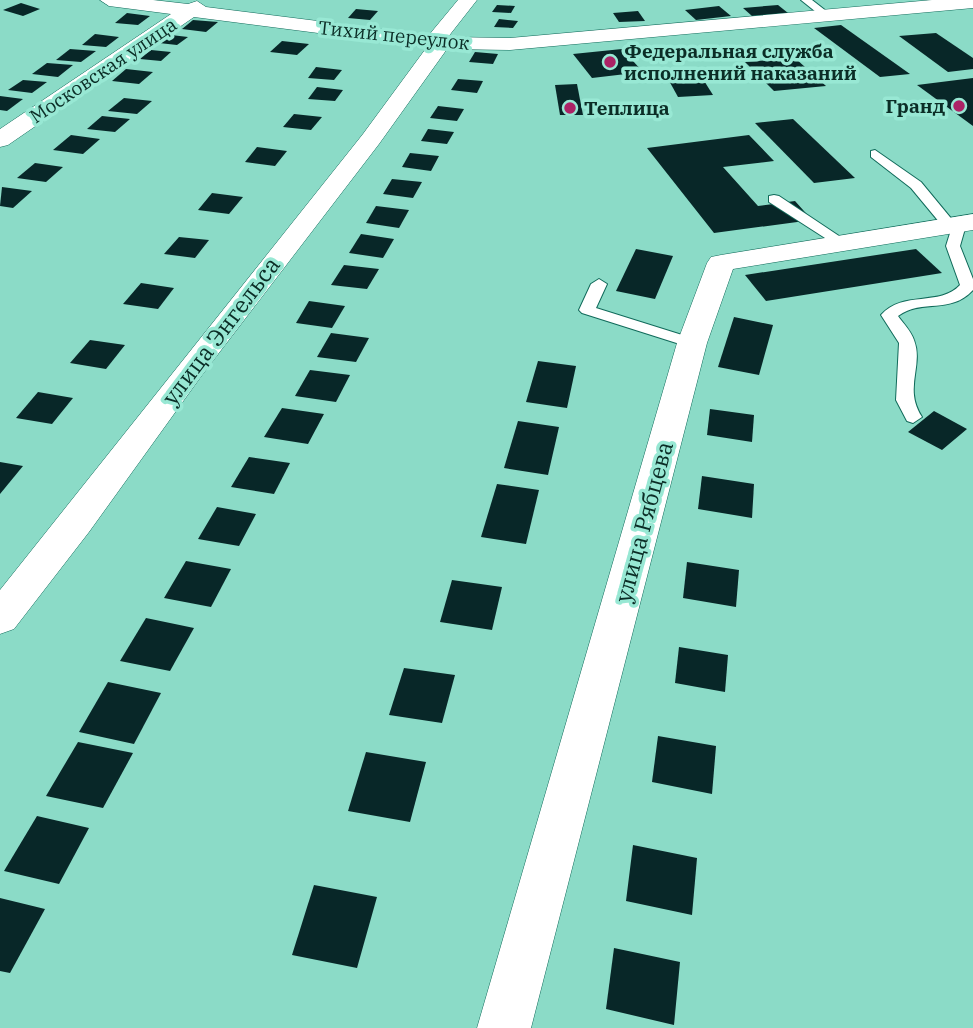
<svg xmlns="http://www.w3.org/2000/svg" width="973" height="1028" viewBox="0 0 973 1028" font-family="'IBM Plex Serif',serif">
<rect width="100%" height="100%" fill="#8bdbc7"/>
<g fill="#082728">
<polygon points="21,3 40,9 23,16 3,10"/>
<polygon points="497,5 515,6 511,13 492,12"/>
<polygon points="778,5 788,13 752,16 743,8"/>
<polygon points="719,6 731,16 696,20 685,10"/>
<polygon points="356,9 378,11 370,20 348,18"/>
<polygon points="638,11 645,21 619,22 613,13"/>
<polygon points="127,13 150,16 138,25 115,23"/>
<polygon points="499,19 518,21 513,28 494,27"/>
<polygon points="193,20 218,22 206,32 182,29"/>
<polygon points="841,25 910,74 880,77 814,28"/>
<polygon points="936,33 973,58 973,69 948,72 899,36"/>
<polygon points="95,34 119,37 106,47 82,45"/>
<polygon points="171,35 188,37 177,45 159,43"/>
<polygon points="282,41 309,44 297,55 270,52"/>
<polygon points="70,49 96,51 81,62 56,60"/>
<polygon points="622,49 643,72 592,78 573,54"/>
<polygon points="151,50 171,52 161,61 140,59"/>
<polygon points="475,52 498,54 493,64 469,62"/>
<polygon points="795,58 826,86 774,91 745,62"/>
<polygon points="47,63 73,65 58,77 32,74"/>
<polygon points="316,67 342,70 334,80 308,78"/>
<polygon points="126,69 153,72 139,84 112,81"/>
<polygon points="701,76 713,95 678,97 667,77"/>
<polygon points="973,78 973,126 917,85"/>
<polygon points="458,79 483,81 477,93 451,90"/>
<polygon points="23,80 47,82 32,93 8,90"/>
<polygon points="577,84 583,115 560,115 555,85"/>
<polygon points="317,87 343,90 335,101 308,99"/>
<polygon points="0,96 23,99 7,111 0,110"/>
<polygon points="124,98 152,101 137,114 108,111"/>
<polygon points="438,106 464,109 457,121 430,118"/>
<polygon points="294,114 322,117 311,130 283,127"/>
<polygon points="102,116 130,119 115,132 87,129"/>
<polygon points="793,119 855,178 814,183 755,123"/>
<polygon points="428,129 454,132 447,144 421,141"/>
<polygon points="71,135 100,139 83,154 53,150"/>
<polygon points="749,135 774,161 723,167 758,206 795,201 812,220 714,233 647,148"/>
<polygon points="257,147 287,151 275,166 245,162"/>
<polygon points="410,153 439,156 431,171 402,167"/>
<polygon points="35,163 63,167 46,182 17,178"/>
<polygon points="392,179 422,182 413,198 383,194"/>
<polygon points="2,187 32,191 13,208 0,206"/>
<polygon points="212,193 243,197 229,214 198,210"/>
<polygon points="376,206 409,210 399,228 366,223"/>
<polygon points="361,234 394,239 383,258 349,253"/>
<polygon points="179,237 209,240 195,258 164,254"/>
<polygon points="636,249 673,256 655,299 616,291"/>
<polygon points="916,249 942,273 766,301 745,275"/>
<polygon points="344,265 379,269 367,289 331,285"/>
<polygon points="141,283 174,288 158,309 123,304"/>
<polygon points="309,301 345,306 332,328 296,323"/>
<polygon points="734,317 773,325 759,375 718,367"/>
<polygon points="331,333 369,338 356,362 317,357"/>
<polygon points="90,340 125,345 106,369 70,363"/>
<polygon points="538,361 576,366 567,408 526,402"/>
<polygon points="310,370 350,375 336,402 295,396"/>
<polygon points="38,392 73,398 52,424 16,418"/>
<polygon points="282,408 324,414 308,444 264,437"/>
<polygon points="710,409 754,415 752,442 707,435"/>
<polygon points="934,411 967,429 942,450 908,432"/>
<polygon points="518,421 559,427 548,475 504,468"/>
<polygon points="249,457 290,463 274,494 231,487"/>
<polygon points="0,462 23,466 0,494"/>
<polygon points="702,476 754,484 752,518 698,509"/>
<polygon points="497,484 539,490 526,544 481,537"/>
<polygon points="217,507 256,514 239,546 198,539"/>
<polygon points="186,561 231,569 211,607 164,598"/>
<polygon points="687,562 739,570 736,607 683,598"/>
<polygon points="452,580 502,587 492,630 440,622"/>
<polygon points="146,618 194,628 170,671 120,661"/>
<polygon points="679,647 728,655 725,692 675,683"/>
<polygon points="404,668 455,675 442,723 389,715"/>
<polygon points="108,682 161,693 134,744 79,732"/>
<polygon points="658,736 716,746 712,794 652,782"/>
<polygon points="78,742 133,753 103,808 46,796"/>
<polygon points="366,752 426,762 410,822 348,811"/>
<polygon points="37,816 89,828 59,884 4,871"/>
<polygon points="633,845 697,858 692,915 626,901"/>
<polygon points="314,885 377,897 357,968 292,955"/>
<polygon points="0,898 45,909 10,973 0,971"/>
<polygon points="614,948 680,962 674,1025 606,1009"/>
</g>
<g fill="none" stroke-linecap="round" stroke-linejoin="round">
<defs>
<g id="service">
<polygon points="801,0 812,0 830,14 821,16"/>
<path d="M875,150L921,182L954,222H964L966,225L960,246L973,279V290C950,315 923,298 898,316C903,323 911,331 914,340C924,366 903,388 922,417L913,423L907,421L896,400L899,343L881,315C903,290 940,307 960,285L946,246L951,230L945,229L911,188L871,157V151Z"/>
<polygon points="774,195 779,196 851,244 844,248 839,247 769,202 769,196"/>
<polygon points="599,279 607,284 596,308 698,340 700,343 692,348 686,346 582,313 579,310 591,284"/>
</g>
<g id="minor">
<polygon points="100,0 153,0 188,4 197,1 206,7 429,35 458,0 477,0 448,37 510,38 932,0 973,0 973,8 510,50 447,49 379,144 202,375 89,532 14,629 0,634 0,590 363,134 427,47 194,17 8,145 0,147 0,129 171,14 109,6"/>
<polygon points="973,214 973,230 733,269 707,343 531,1028 477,1028 677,343 707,263 711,257 721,255"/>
</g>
</defs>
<use href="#service" stroke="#106a5a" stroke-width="2"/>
<use href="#minor" stroke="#106a5a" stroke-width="1"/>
<use href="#service" fill="#fff" fill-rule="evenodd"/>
<use href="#minor" fill="#fff" fill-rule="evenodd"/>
</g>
<g fill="#ac2366" stroke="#98e8d4" stroke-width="2.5">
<circle cx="610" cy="62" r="7"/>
<circle cx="959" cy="106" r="7"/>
<circle cx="570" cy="108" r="7"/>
</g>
<g text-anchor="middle" stroke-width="7" stroke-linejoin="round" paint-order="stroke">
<g font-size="19" fill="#0b2d26" stroke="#98e8d4">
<text transform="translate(394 35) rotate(6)" y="7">Тихий переулок</text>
<text transform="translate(103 70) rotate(-34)" y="7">Московская улица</text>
</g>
<g font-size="19" font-weight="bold" fill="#0b2d26" stroke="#98e8d4" text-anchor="start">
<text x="624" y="58">Федеральная служба<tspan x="624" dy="22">исполнений наказаний</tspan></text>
<text x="945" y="113" text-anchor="end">Гранд</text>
<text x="584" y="115">Теплица</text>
</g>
<g font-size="23" fill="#0b2d26" stroke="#98e8d4">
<text transform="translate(221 331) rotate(-53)" y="8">улица Энгельса</text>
<text transform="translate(644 522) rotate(-75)" y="8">улица Рябцева</text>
</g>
</g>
</svg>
